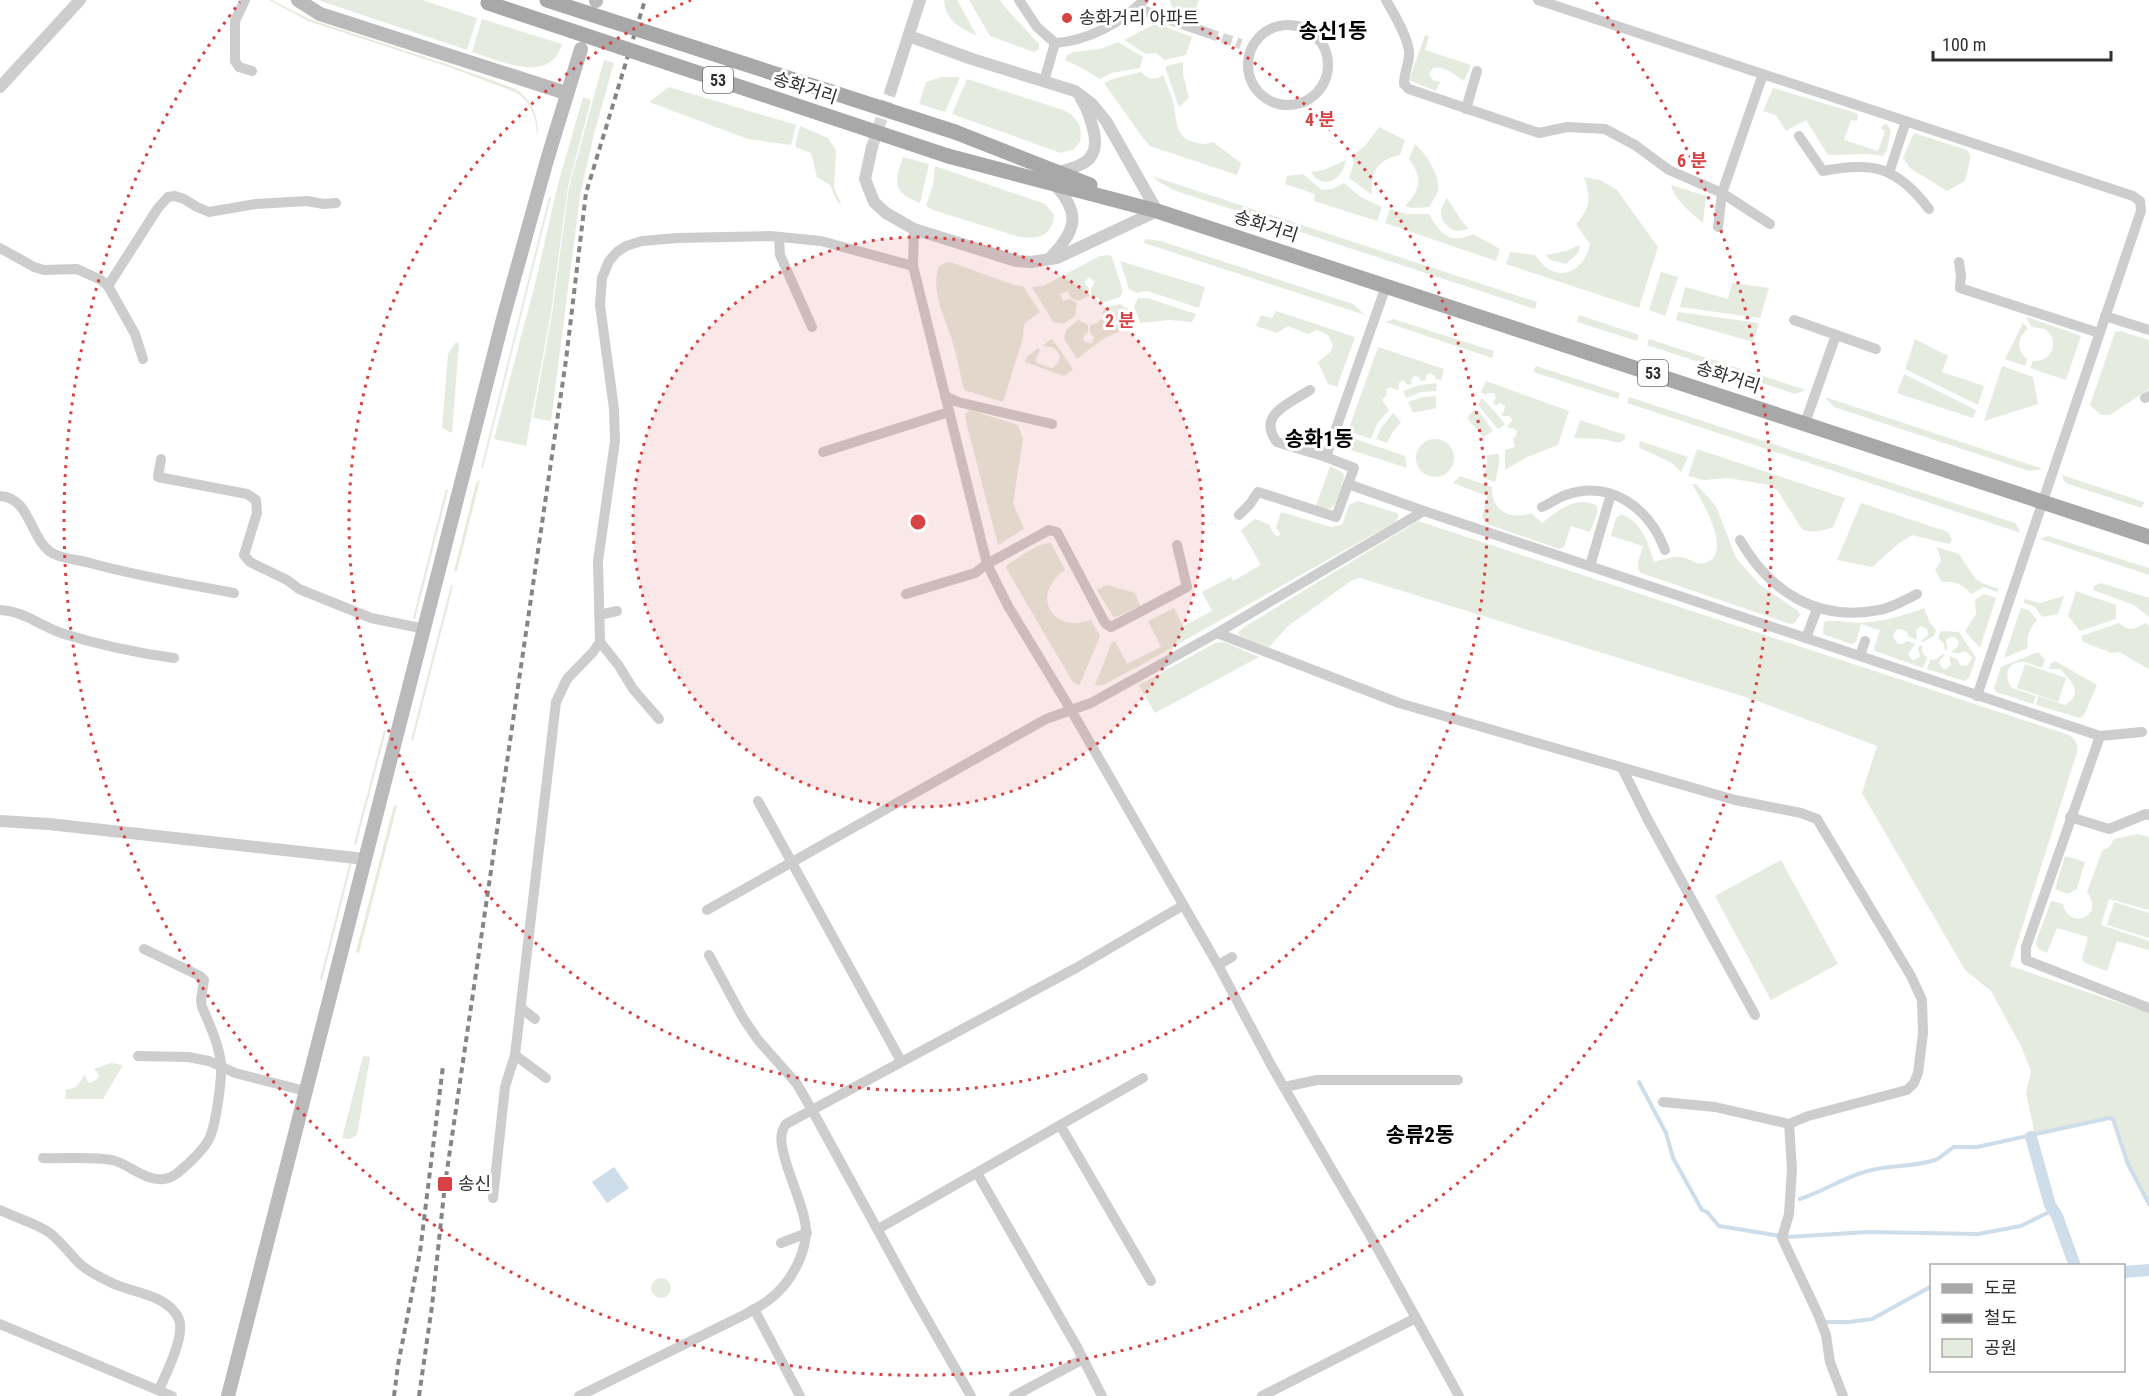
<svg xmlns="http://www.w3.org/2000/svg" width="2149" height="1396" viewBox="0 0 2149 1396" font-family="'Roboto Condensed','Noto Sans KR',sans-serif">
<rect width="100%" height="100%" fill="#fff"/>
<g fill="#e5ecdf">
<path d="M269,0H272L309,19L446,64L516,89C533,101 540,119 537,138C537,120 532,102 515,92L446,66L308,21Z"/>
<polygon points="318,0 422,0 477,18 467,50"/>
<path d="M944,0H957L977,36C960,28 945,20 944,0Z"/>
<polygon points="969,0 1000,0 1005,7 1039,44 1039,49 1034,52 990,36"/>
<path d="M1170,0H1199L1193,17C1182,13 1172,12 1170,0Z"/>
<path d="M482,19L562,44C550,86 499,60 472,52Z"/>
<polygon points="1153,25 1160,25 1192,37 1186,55 1165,60 1156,53 1146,54 1124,40"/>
<path d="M1425,35L1429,36L1425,50L1471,65L1464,81C1454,75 1446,65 1433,68L1429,74L1433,80L1440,82L1436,91L1411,81L1409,80Z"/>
<polygon points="1118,42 1143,57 1140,68 1111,73 1100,79 1080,67 1065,60 1067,55 1073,52 1100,49"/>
<polygon points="604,60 614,63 594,134 580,196 551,421 533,418 552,314 569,187"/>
<polygon points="1183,62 1183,74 1189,98 1179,107 1166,70 1166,66"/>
<path d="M1141,72C1149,80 1154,81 1163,75C1166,84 1171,93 1173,102C1177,117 1174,138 1194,142C1201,144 1205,145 1213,142L1241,163L1237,175L1150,146L1143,138L1104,83L1113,79Z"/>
<polygon points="941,77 960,77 945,112 919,104 926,82"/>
<polygon points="967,79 1063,110 1072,115 1079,124 1081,133 1080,142 1074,149 1061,153 952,114"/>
<polygon points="669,87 796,125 791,145 748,139 649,102"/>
<polygon points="1773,88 1856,113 1858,116 1857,121 1851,120 1844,140 1878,151 1885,131 1881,129 1882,126 1887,124 1891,130 1887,150 1883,156 1867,154 1828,155 1806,120 1786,131 1776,115 1763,111"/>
<polygon points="583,97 591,100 568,187 551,313 526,446 494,439 536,280 558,184"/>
<polygon points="800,126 828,138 836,150 834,188 841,203 838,203 830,185 817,177 811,153 795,147"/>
<path d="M1379,127L1405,140L1400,155C1376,160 1371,173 1372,195L1349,178L1354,162L1352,156L1365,146Z"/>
<polygon points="1914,133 1967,150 1971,156 1965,181 1947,191 1910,168 1903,158"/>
<path d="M1415,144C1426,154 1440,174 1438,190C1437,195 1432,201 1430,207L1411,208L1405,206C1421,189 1423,178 1409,159Z"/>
<path d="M903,157L929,164L920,203C892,192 894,183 903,157Z"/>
<path d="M1346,160C1343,180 1323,191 1311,172L1324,170Z"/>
<path d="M935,166L1045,204L1054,215C1052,237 1038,239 1020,237L933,210L926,206L933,185Z"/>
<polygon points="1303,174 1322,190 1332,189 1344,183 1361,197 1382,207 1377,221 1314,201 1315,194 1285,184 1287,176"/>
<polygon points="1152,176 1537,302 1535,309 1176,191 1159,182"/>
<path d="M1584,177L1600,180L1617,190L1658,247L1639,308L1506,264L1510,252L1535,255C1539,259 1543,266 1548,269C1569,281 1586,264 1590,244L1576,224C1591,208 1591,197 1584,177Z"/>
<path d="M1671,185L1706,196L1703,223C1693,214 1674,200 1671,185Z"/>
<polygon points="549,197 551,197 483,468 481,468"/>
<path d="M1447,198L1461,220L1469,229L1456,231C1440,224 1437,212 1447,198Z"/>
<path d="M1390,209L1408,214H1429C1440,234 1450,245 1473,234L1500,249L1496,261L1385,223Z"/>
<polygon points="1145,239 1161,241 1353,304 1365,315 1144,243"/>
<polygon points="1580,245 1578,253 1566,264 1550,260 1546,255 1566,251"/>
<polygon points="1108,255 1112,257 1123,291 1120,297 1102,303 1097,297 1091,296 1091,288 1095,282 1089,277 1084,283 1089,288 1089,296 1078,301 1071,298 1068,291 1060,294 1063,301 1070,299 1077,303 1075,316 1063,324 1053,322 1032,287 1043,286 1100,256"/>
<polygon points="1120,261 1205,287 1199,308 1147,291 1136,293 1129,289"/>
<path d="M948,262L953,263L1014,285L1023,286L1040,312L1024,324L1023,338L1003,402L964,390C960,375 958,359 953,344C947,320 929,291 939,266Z"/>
<polygon points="1661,272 1678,277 1665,316 1649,310"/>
<polygon points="1732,283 1769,288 1760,318 1680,307 1685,287 1728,299"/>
<polygon points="1138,298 1147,298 1196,314 1192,322 1169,320 1140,323 1134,306"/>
<polygon points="1120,304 1128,309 1133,325 1103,339 1077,359 1064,339 1066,330 1078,320 1088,325 1088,333 1085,334 1083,339 1086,343 1092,343 1094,337 1090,333 1090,325 1097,323 1102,319 1107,322 1110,329 1113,329 1117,326 1117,321 1115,319 1108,321 1102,317 1104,308"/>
<polygon points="1276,311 1355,337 1337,387 1328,384 1318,362 1330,352 1333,346 1328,335 1317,330 1308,334 1288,326 1277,333 1256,326 1261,315 1272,318"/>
<polygon points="1678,312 1759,323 1753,342 1676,320"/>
<polygon points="1579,315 1639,335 1637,341 1577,322"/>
<path d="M2027,317L2081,336L2066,380L2030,368L2033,361C2052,362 2061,341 2045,329L2032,327L2026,318Z"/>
<polygon points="1393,319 1494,351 1492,358 1385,322"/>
<path d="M2023,323L2028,329C2017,337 2016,350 2027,359L2025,366L2005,359Z"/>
<polygon points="2120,331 2149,340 2149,389 2110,415 2101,415 2090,405 2115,332"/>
<path d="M1052,339L1073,369L1064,376L1025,362L1027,357L1038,348L1040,350L1036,358L1037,363L1052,368L1058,363L1060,356C1054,343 1051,350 1043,345Z"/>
<polygon points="1649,339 1806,390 1795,394 1647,345"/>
<polygon points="1915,339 1948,356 1942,372 1984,386 1978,405 1905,369"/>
<polygon points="456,342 459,344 452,433 442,428 448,354"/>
<polygon points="1378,347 1444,369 1441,380 1435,379 1435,376 1430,373 1426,375 1426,380 1421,381 1419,377 1414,376 1411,380 1412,384 1408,385 1403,380 1399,383 1399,389 1396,390 1391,387 1386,389 1387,395 1382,400 1389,410 1377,424 1371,439 1348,431"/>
<polygon points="1536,366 1620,393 1618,399 1533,372"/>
<polygon points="2002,366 2033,377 2038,404 1984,421"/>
<polygon points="1904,374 1976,410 1973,418 1897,393"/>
<polygon points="1486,381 1569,411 1558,445 1525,458 1505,470 1505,450 1515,447 1513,438 1516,436 1517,431 1513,428 1509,429 1508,425 1512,421 1510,416 1503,416 1501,414 1504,411 1505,406 1500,403 1496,406 1493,402 1496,398 1494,393 1488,393 1486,395 1481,392"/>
<polygon points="1437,383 1436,391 1421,392 1406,398 1403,391 1420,385"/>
<polygon points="1436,396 1436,408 1413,413 1408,402 1423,397"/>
<polygon points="1629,397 2015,523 2021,533 1627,403"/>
<polygon points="1825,397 2043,469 2029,471 1834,407"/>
<polygon points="1482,398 1498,415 1505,425 1498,429 1478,405"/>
<polygon points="1474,409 1481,414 1493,431 1483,437 1467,418"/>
<polygon points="970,410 1018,425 1023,439 1013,503 1024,529 998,545 966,422 965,414"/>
<polygon points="1393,413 1401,422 1392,433 1387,443 1376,439 1381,428"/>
<polygon points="1580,420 1625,435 1625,439 1619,443 1602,439 1574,438"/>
<polygon points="1347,436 1405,456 1407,468 1348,449 1345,444"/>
<circle cx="1435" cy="458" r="19"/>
<polygon points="1640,441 1688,457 1681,472 1672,463 1640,448 1639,446"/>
<path d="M1697,449L1845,498L1833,527C1822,531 1813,534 1802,529L1777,490L1769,485L1728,478L1703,480L1688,476Z"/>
<polygon points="1499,454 1499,465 1495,482 1483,478 1487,465 1487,455"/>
<path d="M1330,466L1340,471L1344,474C1344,481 1337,505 1331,508C1326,511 1321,507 1316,506Z"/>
<polygon points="2062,475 2144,502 2142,508 2068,484 2064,481"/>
<path d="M1460,476L1492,487C1491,510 1510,521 1531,513L1542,523C1557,511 1578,494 1597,506V514L1590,532L1571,526L1564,547L1559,549L1487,524L1482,517L1487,496L1453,483Z"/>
<polygon points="480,480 457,571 454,571 476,483"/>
<path d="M1692,484H1696L1716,506L1736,558L1759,584L1798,611L1800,615L1795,623L1790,624L1641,573C1634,565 1641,555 1643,546L1611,536L1616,518L1621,514C1642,522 1648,542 1654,562C1662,560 1673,556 1681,557C1691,558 1696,567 1707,562C1733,552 1701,499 1692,484Z"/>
<polygon points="446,489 448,490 415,619 413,618"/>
<polygon points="1358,501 1397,513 1399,516 1395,522 1139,666 1103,685 1095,685 1112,642 1115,641 1127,664 1161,647 1148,621 1174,608 1183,626 1212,611 1202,592 1231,577 1233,581 1261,565 1241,530 1255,519 1270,525 1270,528 1277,537 1280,534 1276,527 1281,512 1331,527 1342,525 1349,505"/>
<polygon points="1861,503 1948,532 1952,540 1949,544 1912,535 1898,544 1872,567 1837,560"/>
<path d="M1418,521L2069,735C2076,740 2078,744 2077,752L2010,966L2149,1013V1201L2129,1163L2113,1117L2109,1116L2033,1134V1125L2026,1093L2031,1071L2021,1046L1991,991L1965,970L1862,793L1877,746L1755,700L1360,578L1351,581L1288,626L1269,647L1240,636L1238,632L1246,626Z"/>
<polygon points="2048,536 2149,568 2149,575 2040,539"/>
<path d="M1051,543L1065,570C1030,594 1051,634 1091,620L1100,636L1080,684L1078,685L1072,681L1006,568L1007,565C1020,557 1036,544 1051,543Z"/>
<path d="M1937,547L1959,554L1975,578L1982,583L1999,589L1997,592L1984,587L1971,594C1963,584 1955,581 1942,582L1935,570L1941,561Z"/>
<polygon points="2101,583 2149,598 2149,617 2134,605 2093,590 2094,586"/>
<polygon points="451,585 453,586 413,741 411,740"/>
<polygon points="1107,585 1135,593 1140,606 1116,617 1113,617 1097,590"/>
<polygon points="2076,591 2116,605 2116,619 2080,631 2068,616"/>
<polygon points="1984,594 1996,598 1980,648 1965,631 1976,614 1975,600"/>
<polygon points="2064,596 2058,614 2042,617 2035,607 2023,602 2025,599 2040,603"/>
<path d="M1924,608L1930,623L1936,630L1934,636L1923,642L1921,641L1928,635L1927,629L1921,626L1916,630L1917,640L1908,636L1907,632L1900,629L1896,630L1893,637L1898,644H1902L1907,641L1915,644L1908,654L1912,660H1915L1920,656L1918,649L1920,645L1922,646V652L1927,658L1923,668L1875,651L1874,648L1880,630L1861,624L1856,642L1851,644L1823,634L1824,623L1826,621C1837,620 1848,623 1859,623C1882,622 1903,616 1924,608Z"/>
<path d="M2021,608L2029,610L2037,620C2029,629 2026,637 2028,648L2004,658Z"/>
<path d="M2119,623C2128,632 2135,629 2146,623L2149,626V669L2119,652L2112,653L2083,642L2081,636Z"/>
<polygon points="1941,631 1959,632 1976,658 1969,678 1964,681 1927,669 1930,660 1937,659 1943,654 1945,655 1940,660 1939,663 1943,669 1946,669 1951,665 1949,656 1957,659 1961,666 1968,665 1972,658 1967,652 1964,651 1958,654 1951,652 1958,646 1959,642 1955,637 1951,637 1946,640 1947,650 1945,650 1944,644 1938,638"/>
<polygon points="1224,642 1259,657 1155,713 1139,685 1215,643"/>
<path d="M2038,652L2045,660L2042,668C2036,666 2028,662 2022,662C2005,662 2004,678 2012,688L2036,696L2033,704L1996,692L1994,688L2001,667Z"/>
<path d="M2055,661L2097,685L2084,715L2080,718L2036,705L2038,696L2065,705C2085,693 2071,681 2060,669H2049L2051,663Z"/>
<polygon points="2025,664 2066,678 2058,702 2017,688"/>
<polygon points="384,730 386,731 356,845 354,844"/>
<polygon points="394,805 397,806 359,953 356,952"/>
<path d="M2138,834L2149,837V910L2109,899L2101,925L2149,941V950L2117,941L2107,971L2085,963L2082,959L2088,937L2057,928L2047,953L2039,949L2036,944L2037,939L2051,901L2063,904C2068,931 2106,917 2087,892L2102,851L2110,846L2114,839Z"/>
<polygon points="2065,856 2085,862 2077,889 2067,894 2055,889"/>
<polygon points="1781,860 1838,964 1771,1000 1715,896"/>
<polygon points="350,861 352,862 322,980 320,979"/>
<polygon points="2114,902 2149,913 2149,938 2107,925"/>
<polygon points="363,1056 370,1057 357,1135 349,1139 342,1138"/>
<polygon points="111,1063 123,1065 103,1099 65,1099 66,1090 76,1087 85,1075 88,1082 91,1083 98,1078 99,1074 94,1069"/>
<circle cx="661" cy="1288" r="10"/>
</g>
<polygon fill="#cdddea" points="614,1167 629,1188 607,1203 592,1182"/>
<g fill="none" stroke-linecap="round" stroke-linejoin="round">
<g stroke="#cdddea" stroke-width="4">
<polyline points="1639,1082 1666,1133 1673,1158 1702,1210 1707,1212 1719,1226 1787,1237 1868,1232 1978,1234 2021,1226 2053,1210"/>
<path d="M1800,1199C1821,1192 1840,1180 1861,1173C1885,1164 1913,1168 1935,1160C1942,1157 1947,1151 1954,1147H1977L2109,1118L2113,1119L2128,1164L2149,1204"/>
<polyline points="1826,1322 1849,1322 1872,1319 1932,1286"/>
</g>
<g stroke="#cdddea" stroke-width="12">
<polyline points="2031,1137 2050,1205 2057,1216 2075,1266"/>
<polyline points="2124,1272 2149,1270"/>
</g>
<polyline stroke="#d6d6d6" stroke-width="10" stroke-dasharray="10 5" stroke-linecap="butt" points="1208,33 1241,44"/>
<polyline stroke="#d6d6d6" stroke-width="12" stroke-dasharray="12 6" stroke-linecap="butt" points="872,147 891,90"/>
<g stroke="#cdcdcd" stroke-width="10">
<polyline points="245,0 235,21 235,61 239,67 252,71"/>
<path d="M1019,0L1037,27L1055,43C1087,41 1121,23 1144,0"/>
<path d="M1386,0C1393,12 1411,42 1409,56C1408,66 1404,74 1404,84L1409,89L1539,133L1567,127L1605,129L1635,145L1669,170L1722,193L1770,224"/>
<polyline points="1538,0 2133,196 2140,201 2141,211 1977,696"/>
<polyline points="1136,8 1208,33"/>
<circle cx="1288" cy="65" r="40"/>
<polyline points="1044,81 1055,43"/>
<polyline points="1466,109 1477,71"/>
<path d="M1799,136L1823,171C1874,162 1896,166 1929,209"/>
<polyline points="1889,173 1906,121"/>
<polyline points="1718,227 1722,193 1763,74"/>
<polyline points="914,229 913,266 987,564 1008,606 1071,710 1218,965 1271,1065 1374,1242 1459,1396"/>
<polyline points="779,237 780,255 812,327"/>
<polyline points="0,248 34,267 44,270 77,269 101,280 108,286 135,334 143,359"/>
<polyline points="1959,262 1961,276 1960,288 2099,333"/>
<polyline points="108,286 158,208 168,197 175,196 184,199 197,207 209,212 256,204 307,201 324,204 336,203"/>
<polyline points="2105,316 2149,330"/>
<polyline points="1794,320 1876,349"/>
<path d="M1310,390C1290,403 1256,415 1277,442L1326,457"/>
<polyline points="945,396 958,402 1052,424"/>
<polyline points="2145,398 2149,396"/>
<polyline points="1805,423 1836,335"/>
<polyline points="823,452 949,412"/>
<polyline points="161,459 158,477 247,494 256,500 257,513 244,555 250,562 287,580 299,589 371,618 425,629"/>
<polyline points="1348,484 1424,511"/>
<path d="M0,496C31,497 30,542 54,554C65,559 79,560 90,563C137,576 186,584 234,593"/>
<path d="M1542,507C1549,504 1556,499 1563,496C1609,478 1649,507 1665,550"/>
<polyline points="1239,515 1250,504 1258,492 1336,517 1354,468 1326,457 1386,286"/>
<path d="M1740,540C1770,592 1817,622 1879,610C1892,608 1905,600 1917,594"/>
<polyline points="1590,566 1611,494"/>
<polyline points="906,594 975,573 987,564 1049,530 1057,532 1105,623 1111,627 1187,587 1177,545"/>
<path d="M0,610C24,611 42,627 64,634C100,645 137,653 174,658"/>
<polyline points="599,615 617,611"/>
<polyline points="1217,633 1399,703 1735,800 1801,813 1817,819 1911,976 1922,1000 1923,1033 1918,1073 1914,1083 1907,1090 1808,1116 1789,1124 1792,1169 1789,1214 1782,1238 1818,1314 1826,1335 1830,1362 1843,1396"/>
<polyline points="1806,638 1817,609"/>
<polyline points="600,642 619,666 633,689 659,719"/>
<polyline points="1860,656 1865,641"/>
<polyline points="2100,736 2142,732"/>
<polyline points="1622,768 1648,820 1755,1015"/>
<polyline points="758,801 901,1061"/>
<polyline points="2070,817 2109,829 2146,814 2149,815"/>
<polyline points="707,910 1046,719 1091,703 1217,633 1424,511 2100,736 2026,947 2026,960 2149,1008"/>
<polyline points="709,955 743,1018 758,1040 797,1084 812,1110 916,1300 971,1396"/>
<polyline points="1218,965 1232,957"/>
<polyline points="521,1008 535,1019"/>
<polyline points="515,1055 546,1078"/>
<polyline points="138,1056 188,1057 209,1061 235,1073 305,1091"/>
<polyline points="1284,1087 1317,1080 1458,1080"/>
<polyline points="1663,1102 1715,1107 1789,1124"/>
<polyline points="1060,1125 1151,1281"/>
<path d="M43,1158C65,1159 90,1156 112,1160C129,1164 145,1181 163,1179C173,1179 182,1169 190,1162C197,1155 206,1147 210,1137C216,1123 222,1080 221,1064C219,1045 210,1025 202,1007L201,1000L204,980L200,976L144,949"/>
<polyline points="977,1173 1077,1347 1102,1396"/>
<polyline points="493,1198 505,1087 515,1055 556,702 567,679 593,652 600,642 598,561 615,441 614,409 600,305 602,278 609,261 617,252 626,246 642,241 677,238 770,236 821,241 913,266"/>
<path d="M0,1210C16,1218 36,1223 50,1233C61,1242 69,1253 79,1263C88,1272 102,1278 114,1284C135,1293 166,1295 178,1317C187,1334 166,1373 159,1390"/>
<polyline points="878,1229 1143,1078"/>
<polyline points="781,1243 807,1233"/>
<polyline points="754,1309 800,1396"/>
<polyline points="0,1324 172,1396"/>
<path d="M579,1396L746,1314C754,1309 763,1305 770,1299C792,1282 812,1246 804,1217C799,1196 789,1176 784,1155C781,1143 779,1134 786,1124L1076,968L1182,906"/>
<polyline points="1014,1396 1083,1359"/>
<polyline points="1262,1396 1416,1318"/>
</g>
<g stroke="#cdcdcd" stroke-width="12">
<polyline points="0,87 80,0"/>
<polyline points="891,90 920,0"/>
<polyline points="872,147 865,179 874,202 886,213 914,229 1016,261 1031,262 1057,258 1157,211 1106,121 1092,104 1075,91 972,59 909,36"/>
<path d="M1057,172C1087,166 1102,157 1092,125C1089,115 1087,107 1081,99"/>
<path d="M1051,257C1077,230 1081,213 1054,184"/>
<polyline points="0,821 49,824 365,859"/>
</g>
<g stroke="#bababa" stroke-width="14">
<polyline points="298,0 320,14 566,93"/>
<polyline points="596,1 596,0"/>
<polyline points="228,1396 504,315 547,160 581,49"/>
</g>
<g stroke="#a8a8a8" stroke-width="15">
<polyline points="955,132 1090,185"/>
<polyline points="948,156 1157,211 2149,537"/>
</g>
<g stroke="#858585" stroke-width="4" stroke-dasharray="6 4.5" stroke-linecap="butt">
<polyline points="394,1396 398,1365 420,1252 443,1066"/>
<polyline points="419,1396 432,1306 445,1184 566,360 586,193 645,0"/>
</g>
<g stroke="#a8a8a8" stroke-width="15">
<polyline points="547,0 955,132"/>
<polyline points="488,3 948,156"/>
</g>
</g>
<circle cx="918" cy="522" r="285" fill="#d74344" fill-opacity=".12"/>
<g fill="none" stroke="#d74344" stroke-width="3" stroke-dasharray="3 6">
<circle cx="918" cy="522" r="285"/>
<path d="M1145 0A569 569 0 1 1 691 0"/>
<path d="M1596 2A854 854 0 1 1 240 2"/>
</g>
<g fill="#d74344" stroke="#fff" stroke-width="2">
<circle cx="1067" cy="18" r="6"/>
<rect x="437" y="1176" width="16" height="16" rx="3"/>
</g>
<g text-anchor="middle" stroke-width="6" stroke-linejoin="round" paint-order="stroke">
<g fill="#fff" stroke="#6e6e6e" stroke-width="1.5">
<rect x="703" y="67" width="30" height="26" rx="4.5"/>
<rect x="1638" y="360" width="30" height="26" rx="4.5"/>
</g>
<g font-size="16" font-weight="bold" fill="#303030">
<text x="718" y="86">53</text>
<text x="1653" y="379">53</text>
</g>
<g font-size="18" fill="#303030" stroke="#fff" text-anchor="start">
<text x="1079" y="24">송화거리 아파트</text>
<text x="458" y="1190">송신</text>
</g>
<g font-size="18" fill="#303030" stroke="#fff">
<text transform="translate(805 88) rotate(18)" y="6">송화거리</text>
<text transform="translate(1266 226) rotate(18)" y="6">송화거리</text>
<text transform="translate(1728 377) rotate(18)" y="6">송화거리</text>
</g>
<g font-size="21" font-weight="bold" fill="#000" stroke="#fff">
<text x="1333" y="38">송신1동</text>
<text x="1319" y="446">송화1동</text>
<text x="1420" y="1142">송류2동</text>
</g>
</g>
<circle cx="918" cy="522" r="9" fill="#d74344" stroke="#fff" stroke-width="3"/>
<g font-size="18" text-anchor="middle" font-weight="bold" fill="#d74344" stroke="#fff" stroke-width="6" stroke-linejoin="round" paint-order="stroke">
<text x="1320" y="126">4 분</text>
<text x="1692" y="167">6 분</text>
<text x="1120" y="327">2 분</text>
</g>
<rect x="1930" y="1264" width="195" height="108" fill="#ffffff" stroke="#acacac" stroke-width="1.5"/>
<rect x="1942" y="1284" width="30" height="9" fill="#a8a8a8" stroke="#acacac" stroke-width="1.5"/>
<text x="1984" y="1294" font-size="18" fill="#303030">도로</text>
<rect x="1942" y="1314" width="30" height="9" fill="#858585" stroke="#acacac" stroke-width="1.5"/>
<text x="1984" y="1324" font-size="18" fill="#303030">철도</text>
<rect x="1942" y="1339" width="30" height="18" fill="#e5ecdf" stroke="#acacac" stroke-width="1.5"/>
<text x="1984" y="1354" font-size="18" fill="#303030">공원</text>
<path d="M1933 51v9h178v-9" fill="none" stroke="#303030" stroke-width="3"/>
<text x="1942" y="51" font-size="18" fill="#303030" stroke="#ffffff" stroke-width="4.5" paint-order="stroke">100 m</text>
</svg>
